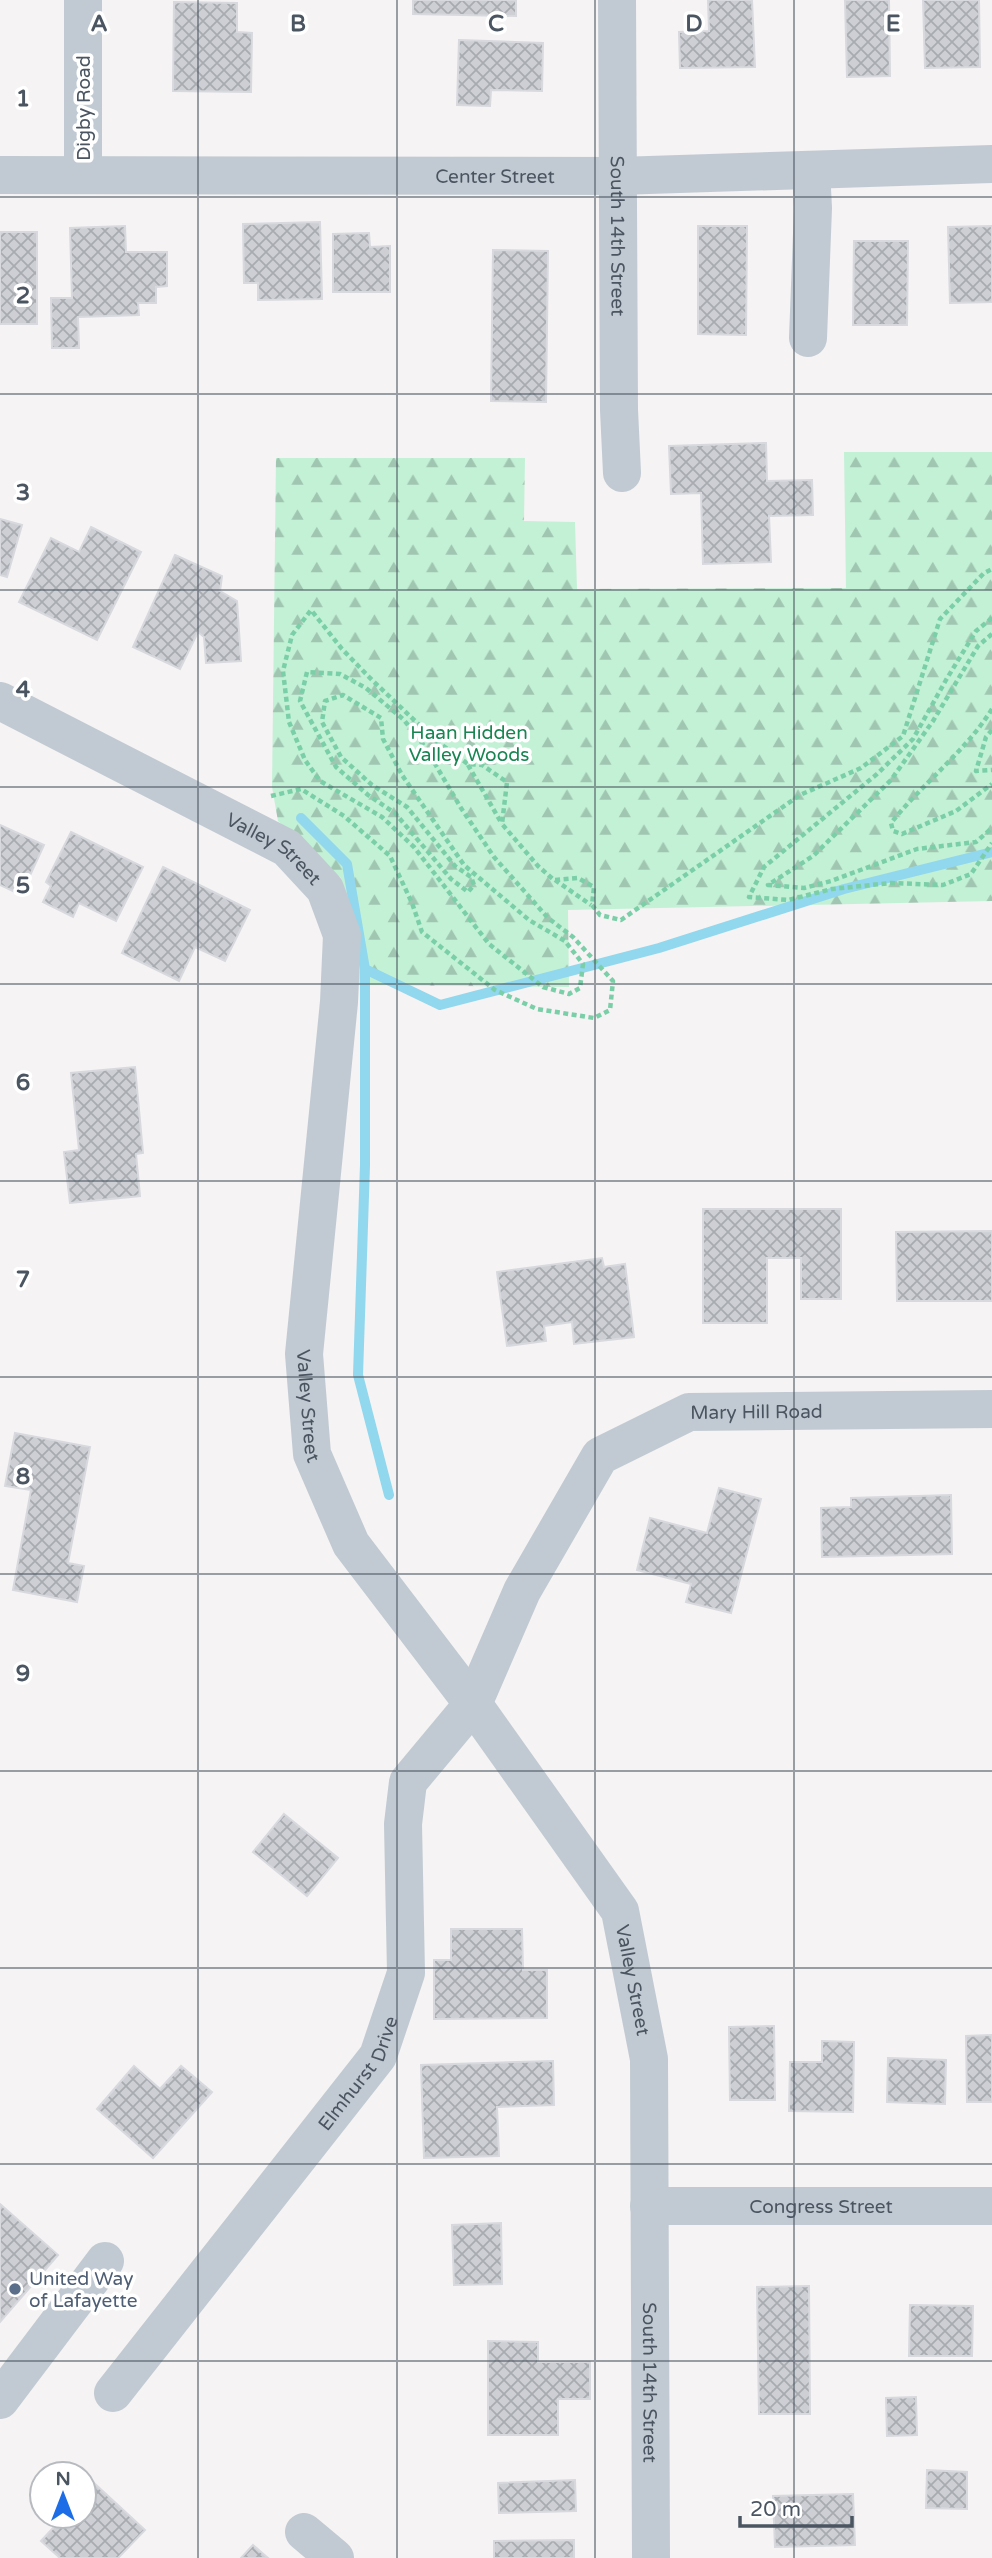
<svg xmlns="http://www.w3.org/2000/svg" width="992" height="2558" viewBox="0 0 992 2558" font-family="'Varela Round',sans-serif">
<defs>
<pattern id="forest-firs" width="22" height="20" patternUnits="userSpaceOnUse" patternTransform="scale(1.75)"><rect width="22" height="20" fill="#c3f1d6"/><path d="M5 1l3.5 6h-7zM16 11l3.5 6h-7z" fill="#a0c6b1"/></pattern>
<pattern id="building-cross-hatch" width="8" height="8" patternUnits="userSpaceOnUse" patternTransform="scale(1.75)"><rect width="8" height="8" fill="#cdcfd5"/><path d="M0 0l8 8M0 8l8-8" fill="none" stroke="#a8abb0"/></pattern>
</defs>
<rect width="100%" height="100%" fill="#f5f3f3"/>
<polygon fill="url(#forest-firs)" points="844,452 992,452 992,901 568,910 569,987 358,985 341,878 278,821 272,787 276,458 525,458 524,521 575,522 577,589 846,588"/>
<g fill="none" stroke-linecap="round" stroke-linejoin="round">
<g stroke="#91d7ed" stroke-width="10">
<polyline points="301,818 347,864 365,969 440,1005 659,948 844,889 992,852"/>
<polyline points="365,969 365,1165 358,1375 389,1495"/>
</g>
</g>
<g fill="url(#building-cross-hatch)" stroke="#d7d9de" stroke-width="2">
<polygon points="413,0 516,0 516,16 413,14"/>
<polygon points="708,0 752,0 755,67 680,68 679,32 709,31"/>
<polygon points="845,0 889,0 890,76 847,77"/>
<polygon points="923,0 979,0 980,67 925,68"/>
<polygon points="174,2 237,3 237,32 252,33 251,92 173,91"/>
<polygon points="459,40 543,43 542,91 491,90 490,106 457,105"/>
<polygon points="320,222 322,299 258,300 258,283 244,283 243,224"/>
<polygon points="125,226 126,252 167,252 167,286 156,287 156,303 138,303 139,315 78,317 79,348 52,348 51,298 72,298 70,228"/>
<polygon points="698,226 747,226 746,335 698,334"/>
<polygon points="992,226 992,302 950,303 948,227"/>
<rect x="0" y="232" width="37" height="92"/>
<polygon points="369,233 370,247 390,246 390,292 333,292 333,234"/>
<polygon points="854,241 908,241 907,325 853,325"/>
<polygon points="493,250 548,251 546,402 491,401"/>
<polygon points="766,443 767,481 812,480 813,515 769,516 771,562 703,564 701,493 671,494 669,446"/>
<polygon points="0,519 22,525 7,577 0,575"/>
<polygon points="91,527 141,552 97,640 19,602 51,538 79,552"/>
<polygon points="175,555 222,576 220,591 237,601 241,661 206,663 204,637 198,632 180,669 133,647"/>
<polygon points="0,825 44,845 21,895 0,885"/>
<polygon points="71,832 143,867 116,921 79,903 73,917 43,902 51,886 46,882"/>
<polygon points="163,867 250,910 225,961 195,947 179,981 122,953"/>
<polygon points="135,1067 143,1153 136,1154 140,1196 70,1203 64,1152 79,1150 71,1073"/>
<polygon points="703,1209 841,1209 841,1299 801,1299 801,1258 767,1258 767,1323 703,1323"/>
<polygon points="992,1231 992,1301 897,1301 896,1232"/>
<polygon points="602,1258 604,1267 625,1264 634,1337 574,1344 572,1322 544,1326 546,1341 507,1346 497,1272"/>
<polygon points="15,1433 90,1447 68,1563 84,1566 77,1602 13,1590 31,1490 5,1486"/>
<polygon points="719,1488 761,1499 731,1613 686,1602 691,1584 637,1570 650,1518 707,1533"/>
<polygon points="951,1495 952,1554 822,1557 821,1508 851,1507 851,1498"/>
<polygon points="284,1814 338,1858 307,1896 253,1852"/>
<polygon points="451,1929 522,1929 523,1970 547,1970 547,2018 434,2019 434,1960 451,1960"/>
<polygon points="774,2026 775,2100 730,2100 729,2027"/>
<polygon points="992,2035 992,2102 967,2102 966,2036"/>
<polygon points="822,2041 854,2042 853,2112 789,2111 790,2062 822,2062"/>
<polygon points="888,2058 946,2060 945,2104 887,2102"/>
<polygon points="553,2061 554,2105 497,2107 499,2156 424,2158 421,2065"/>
<polygon points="134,2066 160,2089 181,2066 212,2092 153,2158 97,2109"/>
<polygon points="0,2204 58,2255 0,2322"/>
<polygon points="501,2223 502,2284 454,2285 452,2225"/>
<polygon points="809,2286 810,2414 759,2414 757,2287"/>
<polygon points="910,2305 973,2306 972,2356 909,2356"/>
<polygon points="488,2341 538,2342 538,2362 590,2362 590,2399 558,2399 558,2435 488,2435"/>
<polygon points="916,2397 917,2435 887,2436 886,2398"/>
<polygon points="927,2470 967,2472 967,2509 926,2508"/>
<polygon points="575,2480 576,2511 499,2513 498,2483"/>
<polygon points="94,2483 145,2530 118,2558 60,2558 41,2541 64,2516 84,2516 84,2494"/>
<polygon points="853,2494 855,2545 775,2547 773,2496"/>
<polygon points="574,2540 574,2558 494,2558 494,2541"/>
<polygon points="253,2545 268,2558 241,2558"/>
</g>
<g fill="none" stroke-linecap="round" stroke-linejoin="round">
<g stroke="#7bcfa8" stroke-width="4.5" stroke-dasharray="5 3.5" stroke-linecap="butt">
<polyline points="992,618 976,631 946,680 913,739 877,774 764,867 749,897 788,900 832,889 891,883 943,885 971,874 992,843"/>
<polyline points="992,634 978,646 933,721 891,780 813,856 768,885 804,888 831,881 917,849 976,842 992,828"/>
<path d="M992,709C965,752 923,783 891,823L893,831L902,834L956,811L992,784"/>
<polyline points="992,730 986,737 976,771 992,770"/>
<polyline points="468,765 502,824"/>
<polyline points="271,796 301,789 344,816 390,856 412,903 422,932 495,990 537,1009 594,1018 610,1010 613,981 573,937 548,918 494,857 461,808 425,747 404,720 366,688 340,674 307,672 300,701 336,767 368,795 395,813 451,879 468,892 474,885 471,877 455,866 407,807 372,785 341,757 322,722 325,701 343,695 381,718 383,739 402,775 464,865 529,920 565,941 583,964 580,988 569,994 543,987 489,944 414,847 382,817 320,781 305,760 289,722 283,671 292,635 311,610 342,649 370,678 434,739 468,764 482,765 507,782 502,824 538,866 554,880 578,878 594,887 592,905 600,915 621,920 800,795 861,768 903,736 940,619 984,573 992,569"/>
<polyline points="555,880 591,905"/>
</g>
<g stroke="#c1cad2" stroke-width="38">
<polyline points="83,0 83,174"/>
<path id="s1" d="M617,0L619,410L622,473"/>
<path id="s2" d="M0,175L618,176L992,164"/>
<polyline points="808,338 813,208 811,170"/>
<path id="s3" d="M0,701L287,848L325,889L342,935L339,1002L304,1354L312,1454L351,1544L473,1704L620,1911L649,2059L651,2558"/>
<path id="s4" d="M649,2206H992"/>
<path id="s5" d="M113,2393L378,2056L406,1973L403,1824L408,1782L473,1704L522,1591L600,1456L689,1412L992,1409"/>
<polyline points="0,2400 105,2261"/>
<polyline points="304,2532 335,2558"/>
</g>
</g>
<path fill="none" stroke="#4a5561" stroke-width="2" stroke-opacity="0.55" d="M198,0V2558M397,0V2558M595,0V2558M794,0V2558M0,197H992M0,394H992M0,590H992M0,787H992M0,984H992M0,1181H992M0,1377H992M0,1574H992M0,1771H992M0,1968H992M0,2164H992M0,2361H992"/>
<circle fill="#5c6f8a" stroke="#fff" stroke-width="2.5" cx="15" cy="2289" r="7"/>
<g text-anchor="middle" stroke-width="7" stroke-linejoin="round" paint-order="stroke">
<g font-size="19" fill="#4a5561" stroke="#fff">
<text transform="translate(83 108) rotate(-90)" y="7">Digby Road</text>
<text dy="7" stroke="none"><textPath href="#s2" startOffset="495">Center Street</textPath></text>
<text dy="7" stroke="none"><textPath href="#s1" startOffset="236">South 14th Street</textPath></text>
<text dy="7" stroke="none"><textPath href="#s3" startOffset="312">Valley Street</textPath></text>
<text dy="7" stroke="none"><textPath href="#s3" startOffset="900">Valley Street</textPath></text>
<text dy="7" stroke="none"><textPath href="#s5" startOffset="1255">Mary Hill Road</textPath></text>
<text dy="7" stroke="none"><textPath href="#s3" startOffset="1572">Valley Street</textPath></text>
<text dy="7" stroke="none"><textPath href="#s5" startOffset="404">Elmhurst Drive</textPath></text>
<text dy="7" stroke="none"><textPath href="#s4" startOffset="172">Congress Street</textPath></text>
<text dy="7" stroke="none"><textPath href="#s3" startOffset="1976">South 14th Street</textPath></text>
</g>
<g font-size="19" fill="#188552" stroke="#fff">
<text x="469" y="739">Haan Hidden<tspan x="469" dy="22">Valley Woods</tspan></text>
</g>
<g font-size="19" fill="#4e5e75" stroke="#fff" text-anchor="start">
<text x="29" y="2285">United Way<tspan x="29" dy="22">of Lafayette</tspan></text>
</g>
</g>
<g font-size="23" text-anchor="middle" font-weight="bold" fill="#4a5561" stroke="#fff" stroke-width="7" stroke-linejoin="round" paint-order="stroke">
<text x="99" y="31">A</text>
<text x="298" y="31">B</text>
<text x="496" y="31">C</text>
<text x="694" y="31">D</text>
<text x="893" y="31">E</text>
<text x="23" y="106">1</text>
<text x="23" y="303">2</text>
<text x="23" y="500">3</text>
<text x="23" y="697">4</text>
<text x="23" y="893">5</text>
<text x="23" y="1090">6</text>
<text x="23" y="1287">7</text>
<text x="23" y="1484">8</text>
<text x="23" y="1681">9</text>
</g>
<g transform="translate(63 2495)"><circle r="33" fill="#ffffff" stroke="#b7bbc0" stroke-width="2"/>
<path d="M0-5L12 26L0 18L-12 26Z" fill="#1c6de6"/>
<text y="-10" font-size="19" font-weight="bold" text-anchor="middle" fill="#4a5561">N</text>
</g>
<path d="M740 2516v10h112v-10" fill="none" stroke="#4a5561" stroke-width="3.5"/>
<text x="750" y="2516" font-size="21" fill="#4a5561" stroke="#ffffff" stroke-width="5" paint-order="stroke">20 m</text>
</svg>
